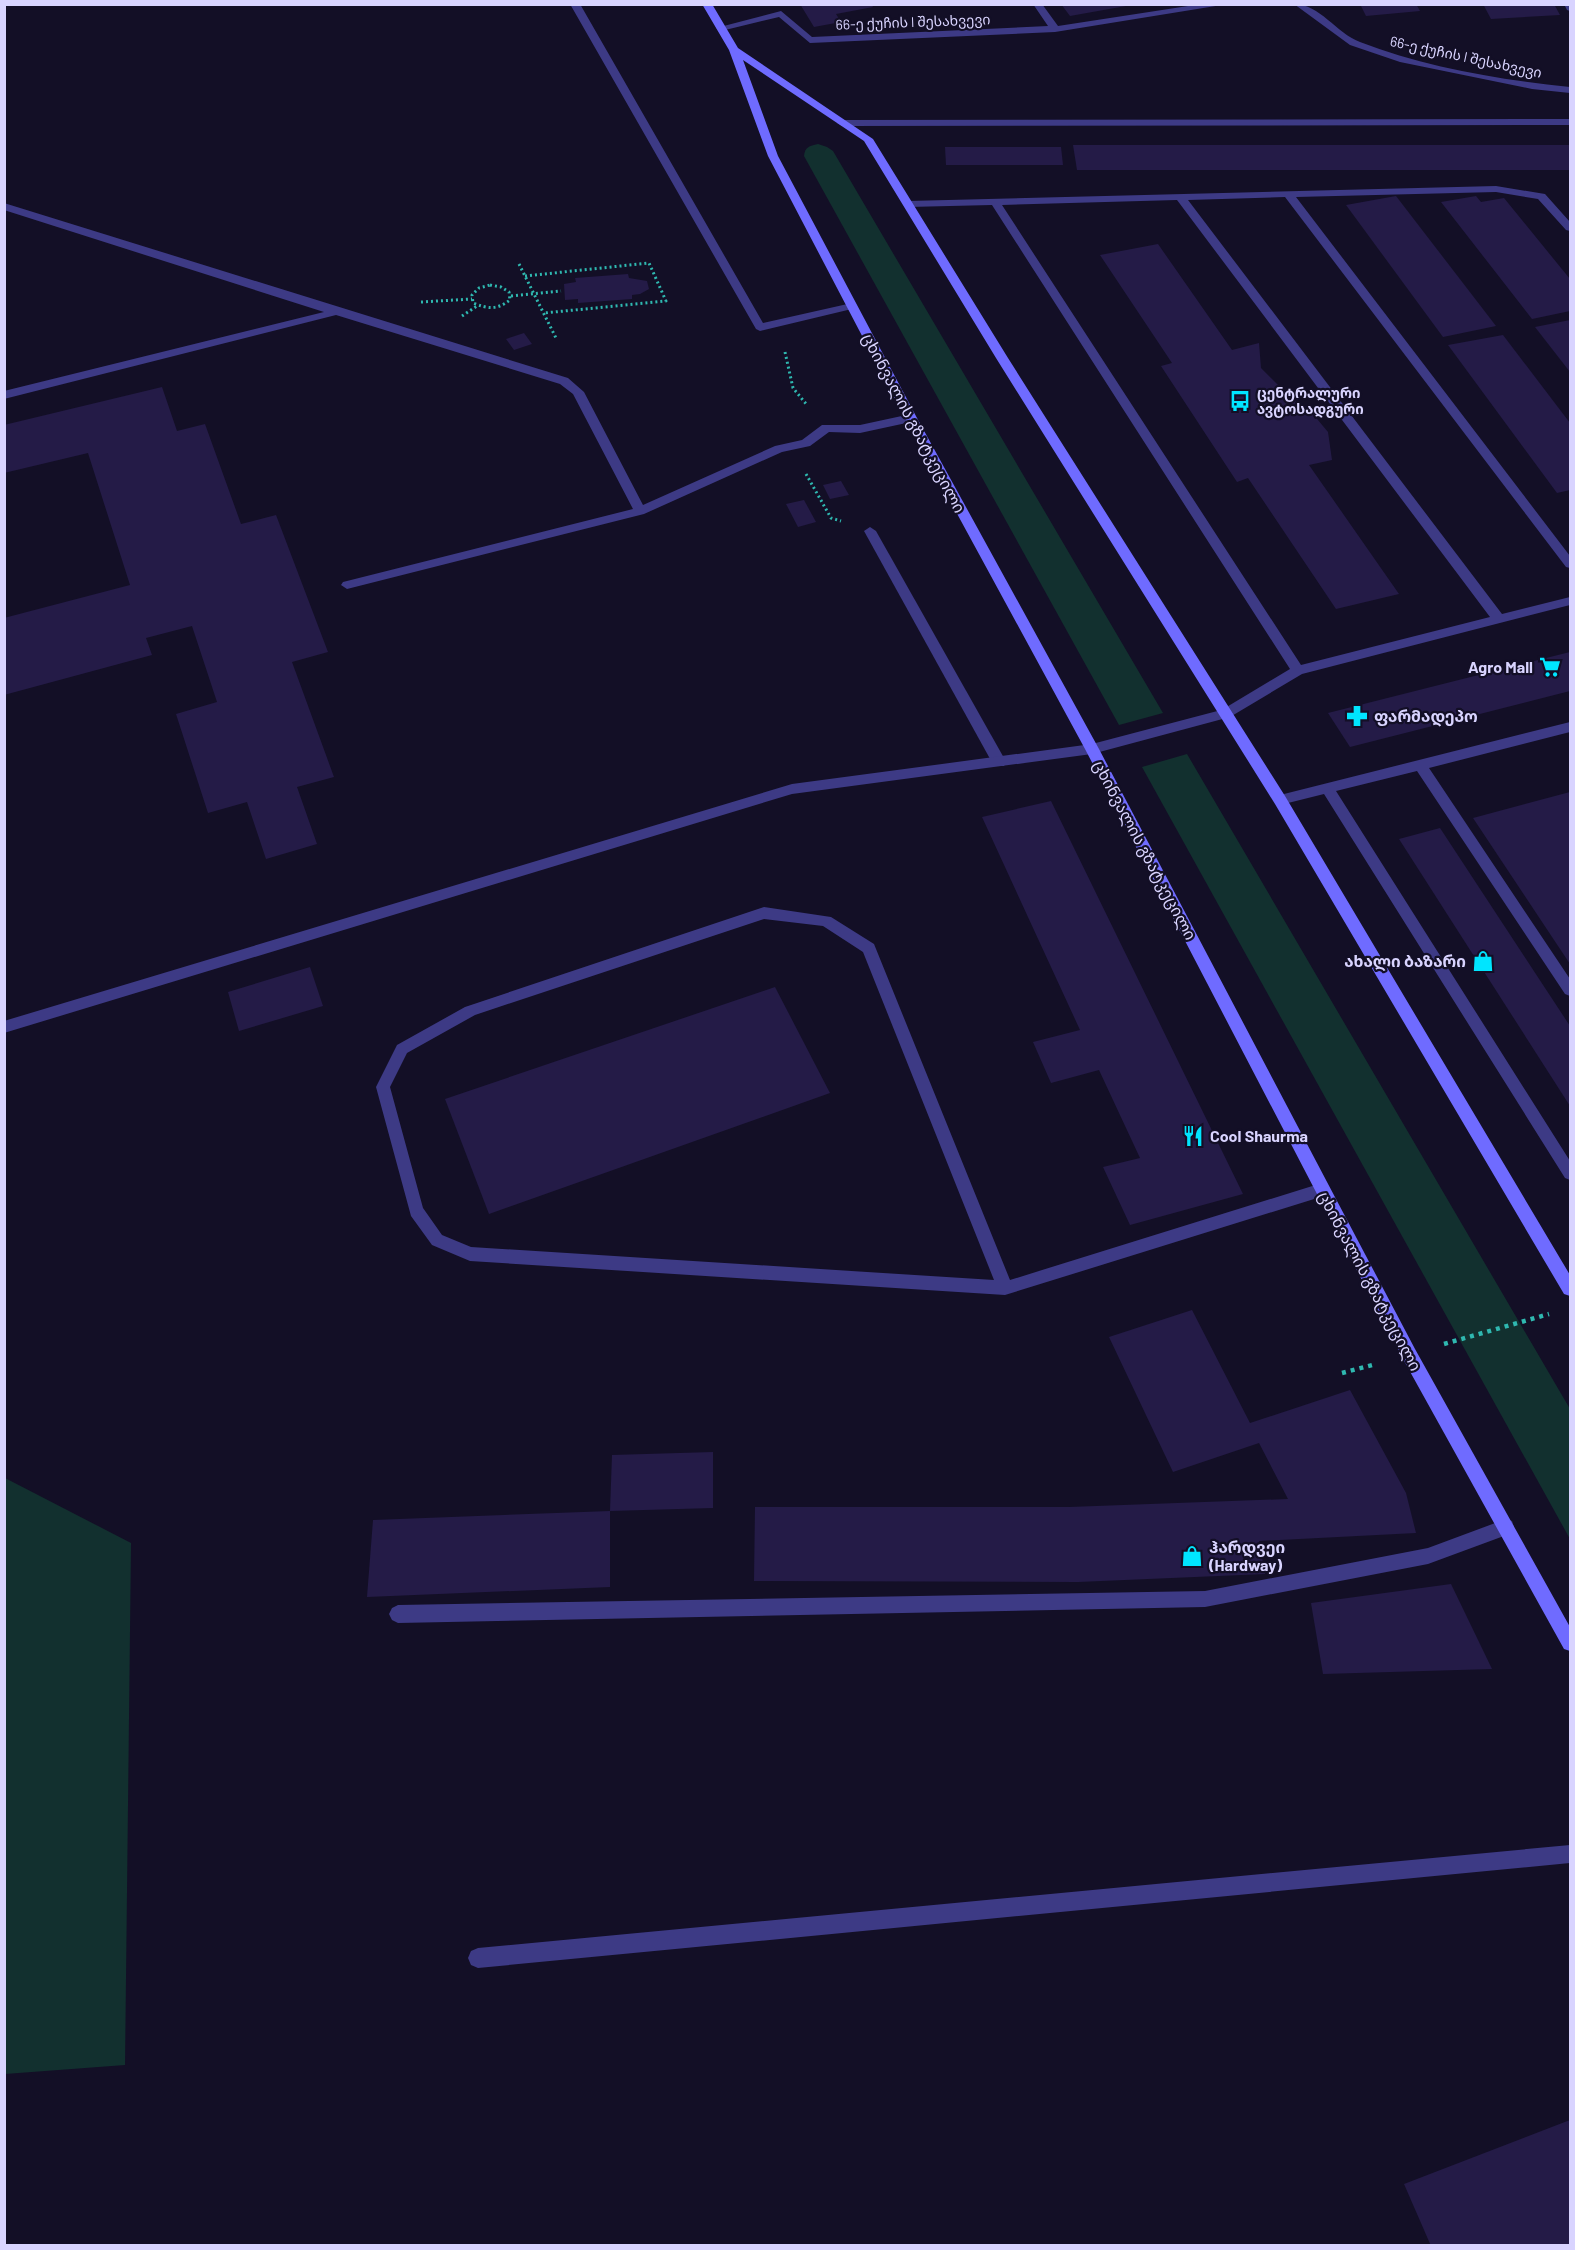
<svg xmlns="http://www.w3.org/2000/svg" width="1575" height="2250" viewBox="0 0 1575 2250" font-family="Barlow,'Noto Sans Georgian',sans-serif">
<rect width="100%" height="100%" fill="#130f26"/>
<g fill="#12302f">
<path d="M818,144L827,147L833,151L1163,713L1119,725L804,156C805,147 809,146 818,144Z"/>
<polygon points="1187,754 1570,1409 1570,1539 1142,767"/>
<polygon points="5,1478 131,1543 125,2065 5,2074"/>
</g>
<g fill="#241b47">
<polygon points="800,4 871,4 873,7 836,14 841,22 814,27"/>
<polygon points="1061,4 1126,4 1126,6 1070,16"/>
<polygon points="1360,4 1416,4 1420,11 1366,16"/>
<polygon points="1483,4 1554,4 1560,15 1491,19"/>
<polygon points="1073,145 1570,145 1570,170 1077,170"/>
<polygon points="945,147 1061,147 1063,165 946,165"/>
<polygon points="1396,196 1496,326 1443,337 1346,205"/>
<polygon points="1476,196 1481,202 1504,198 1570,279 1570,311 1532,319 1441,202"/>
<polygon points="1158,244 1232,350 1259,343 1261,368 1291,398 1307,407 1328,432 1332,460 1309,465 1399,594 1336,609 1248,478 1237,482 1161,366 1172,363 1100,255"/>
<polygon points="628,274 629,278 647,281 649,289 640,294 632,295 632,299 578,303 578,299 565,300 564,284 576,282 575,278"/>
<polygon points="1570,320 1570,372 1535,327"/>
<polygon points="524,333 532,344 514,350 506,339"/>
<polygon points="1503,335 1570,423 1570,490 1557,493 1448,345"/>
<polygon points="162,387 177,431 205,424 241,524 276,515 328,652 292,662 334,777 297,787 317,844 266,859 247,802 208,813 176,714 217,702 192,626 146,638 152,655 4,695 4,618 130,585 88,453 4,473 4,425"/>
<polygon points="841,481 849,495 830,499 823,485"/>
<polygon points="804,500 816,522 798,527 786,504"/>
<polygon points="1570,652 1570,691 1350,747 1328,713"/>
<polygon points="1570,792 1570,964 1473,818"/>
<polygon points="1051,801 1243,1194 1130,1225 1103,1167 1140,1158 1099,1070 1051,1083 1033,1042 1080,1030 982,817"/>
<polygon points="1440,828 1570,1026 1570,1106 1399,839"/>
<polygon points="310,967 323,1006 239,1031 228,992"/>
<polygon points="775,987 830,1093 489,1214 445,1099"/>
<polygon points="1192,1310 1250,1423 1350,1390 1406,1493 1416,1533 1259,1541 1265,1574 1078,1582 754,1581 755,1507 1069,1507 1288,1499 1259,1443 1173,1472 1109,1337"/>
<polygon points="713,1452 713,1508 610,1511 612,1455"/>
<polygon points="610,1511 610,1587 367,1597 373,1520"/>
<polygon points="1451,1584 1492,1669 1323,1674 1311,1603"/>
<polygon points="1570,2120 1570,2246 1431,2246 1404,2184"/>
</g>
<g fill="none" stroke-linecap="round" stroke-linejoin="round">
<g stroke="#2fb8b0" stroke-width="3" stroke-dasharray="2 3" stroke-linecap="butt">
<polyline points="519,264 556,338"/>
<polyline points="525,276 649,263 666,301 544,313"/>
<path d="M490,285L501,287L509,292L510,300C497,310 488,309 473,303L472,295L479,288Z"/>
<polyline points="511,296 561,291"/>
<polyline points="421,302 472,299"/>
<polyline points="462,316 477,306"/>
<polyline points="785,352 793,388 807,405"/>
<polyline points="806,474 831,518 841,521"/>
</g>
<g stroke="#2fb8b0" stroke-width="4.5" stroke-dasharray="4 5" stroke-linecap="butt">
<polyline points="1444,1344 1549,1314"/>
<polyline points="1342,1373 1376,1364"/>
</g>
<g fill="#3d3a85" fill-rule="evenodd">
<polygon points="570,4 580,4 763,323 852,303 856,304 856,308 760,331 756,329"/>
<polygon points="1570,119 1570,125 842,126 837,123 842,120"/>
<path d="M1496,186L1545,194L1570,222V231L1566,230L1538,199L1496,192L1296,197L1570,556V568L1566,567L1285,197L1188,200L1502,614L1570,597V605L1302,674L1230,717H1220L1218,714L1220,711L1290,669L992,205L908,207L903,204L908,201ZM1177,200L1490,617L1301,665L1002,205Z"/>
<polygon points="4,203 568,378 584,392 643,505 775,446 802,440 822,425 860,425 911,414 917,418 911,422 860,433 829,432 810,446 782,452 644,514 347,589 341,585 343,582 633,509 573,394 560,384 336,315 4,399 4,391 324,312 4,210"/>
<polygon points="870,527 876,531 1004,758 1006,762 1004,766 994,766 864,531"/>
<polygon points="1570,722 1570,732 1429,768 1570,979 1570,996 1565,994 1417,771 1336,791 1570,1161 1570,1180 1565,1178 1324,794 1280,805 1273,800 1280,795"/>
<path d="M764,907L831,917L874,944L1010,1280L1322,1183L1327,1185L1330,1190L1327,1195L1005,1295L470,1261L432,1245L411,1216L376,1087L397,1045L465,1007ZM764,919L823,926L863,952L994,1280L471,1247L442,1235L423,1208L390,1087L407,1053L475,1015Z"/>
<polygon points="1506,1519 1512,1521 1514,1527 1512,1533 1428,1564 1205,1607 398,1623 392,1620 389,1614 392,1608 398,1605 1205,1591 1428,1548"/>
<polygon points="1570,1845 1570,1863 478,1968 471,1965 468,1958 471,1951 478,1948"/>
</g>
<g fill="#3d3a85" fill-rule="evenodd">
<polygon points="1033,4 1042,4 1058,26 1201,4 1228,4 1055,32 810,43 779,17 721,31 716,28 781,11 812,37 1048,26"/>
<path d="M1294,4C1320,4 1336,33 1360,42C1424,67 1501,80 1570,87V93L1532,89L1400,62L1350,45Z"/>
<polygon points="1564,4 1570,4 1570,11 1567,10"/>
<polygon points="1225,709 1230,711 1232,714 1230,717 1092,754 792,794 4,1033 4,1021 792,784 1092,744"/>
</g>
<polygon fill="#6f6bff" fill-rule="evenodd" points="702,4 712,4 738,48 873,139 1008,358 1285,796 1570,1275 1570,1296 1564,1294 1275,804 996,358 864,141 743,60 778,156 917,418 1099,749 1415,1349 1570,1627 1570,1651 1564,1649 1403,1359 1085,749 905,418 768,156 729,50"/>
</g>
<defs>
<symbol id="bus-bare" viewBox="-9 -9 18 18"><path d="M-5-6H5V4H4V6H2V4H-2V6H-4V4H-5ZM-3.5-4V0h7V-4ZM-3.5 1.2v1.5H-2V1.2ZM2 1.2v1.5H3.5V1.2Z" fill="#00e5ff" stroke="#130f26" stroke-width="2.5" paint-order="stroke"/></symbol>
<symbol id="supermarket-bare" viewBox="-9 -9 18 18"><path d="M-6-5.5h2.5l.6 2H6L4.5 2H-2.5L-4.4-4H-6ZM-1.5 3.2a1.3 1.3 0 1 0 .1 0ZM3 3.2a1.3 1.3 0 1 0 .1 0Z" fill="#00e5ff" stroke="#130f26" stroke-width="2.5" paint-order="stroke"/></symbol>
<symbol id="pharmacy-bare" viewBox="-9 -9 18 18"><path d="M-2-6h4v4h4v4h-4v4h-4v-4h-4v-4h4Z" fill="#00e5ff" stroke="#130f26" stroke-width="2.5" paint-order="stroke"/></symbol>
<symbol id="shop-bare" viewBox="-9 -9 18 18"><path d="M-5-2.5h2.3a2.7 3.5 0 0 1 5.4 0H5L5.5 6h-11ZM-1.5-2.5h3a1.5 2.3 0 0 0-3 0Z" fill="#00e5ff" stroke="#130f26" stroke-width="2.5" paint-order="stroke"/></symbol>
<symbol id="restaurant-bare" viewBox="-9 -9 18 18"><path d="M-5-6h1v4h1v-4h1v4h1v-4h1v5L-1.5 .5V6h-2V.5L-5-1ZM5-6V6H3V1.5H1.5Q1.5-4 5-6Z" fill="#00e5ff" stroke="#130f26" stroke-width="2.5" paint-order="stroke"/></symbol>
</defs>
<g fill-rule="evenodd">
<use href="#bus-bare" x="1225" y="386" width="30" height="30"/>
<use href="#supermarket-bare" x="1535" y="652" width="30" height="30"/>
<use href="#pharmacy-bare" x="1342" y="701" width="30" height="30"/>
<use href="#shop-bare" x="1468" y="946" width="30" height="30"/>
<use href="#restaurant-bare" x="1178" y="1121" width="30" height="30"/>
<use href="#shop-bare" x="1177" y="1541" width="30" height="30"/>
</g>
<g text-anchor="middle" stroke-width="4.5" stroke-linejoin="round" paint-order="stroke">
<g font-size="14" fill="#d9d4ff" stroke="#130f26">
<text transform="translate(913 22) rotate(-2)" y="5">66-ე ქუჩის I შესახვევი</text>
<text transform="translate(1466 57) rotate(12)" y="5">66-ე ქუჩის I შესახვევი</text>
</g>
<g font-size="14" font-weight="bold" fill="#d9d4ff" stroke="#130f26" text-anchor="start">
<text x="1257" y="398">ცენტრალური<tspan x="1257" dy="16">ავტოსადგური</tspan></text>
</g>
<g font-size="16" fill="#d9d4ff" stroke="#130f26">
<text transform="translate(914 423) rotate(62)" y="6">ცხინვალის გზატკეცილი</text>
<text transform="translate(1145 850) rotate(62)" y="6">ცხინვალის გზატკეცილი</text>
<text transform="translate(1370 1281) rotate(62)" y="6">ცხინვალის გზატკეცილი</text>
</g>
<g font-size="16" font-weight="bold" fill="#d9d4ff" stroke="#130f26" text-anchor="start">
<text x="1533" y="673" text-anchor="end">Agro Mall</text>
<text x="1374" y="722">ფარმადეპო</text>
<text x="1466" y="967" text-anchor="end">ახალი ბაზარი</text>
<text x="1210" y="1142">Cool Shaurma</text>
<text x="1209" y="1553">ჰარდვეი<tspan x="1209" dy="18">(Hardway)</tspan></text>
</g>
</g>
<rect width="1575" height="2250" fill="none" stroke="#d9d4ff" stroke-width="12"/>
</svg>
